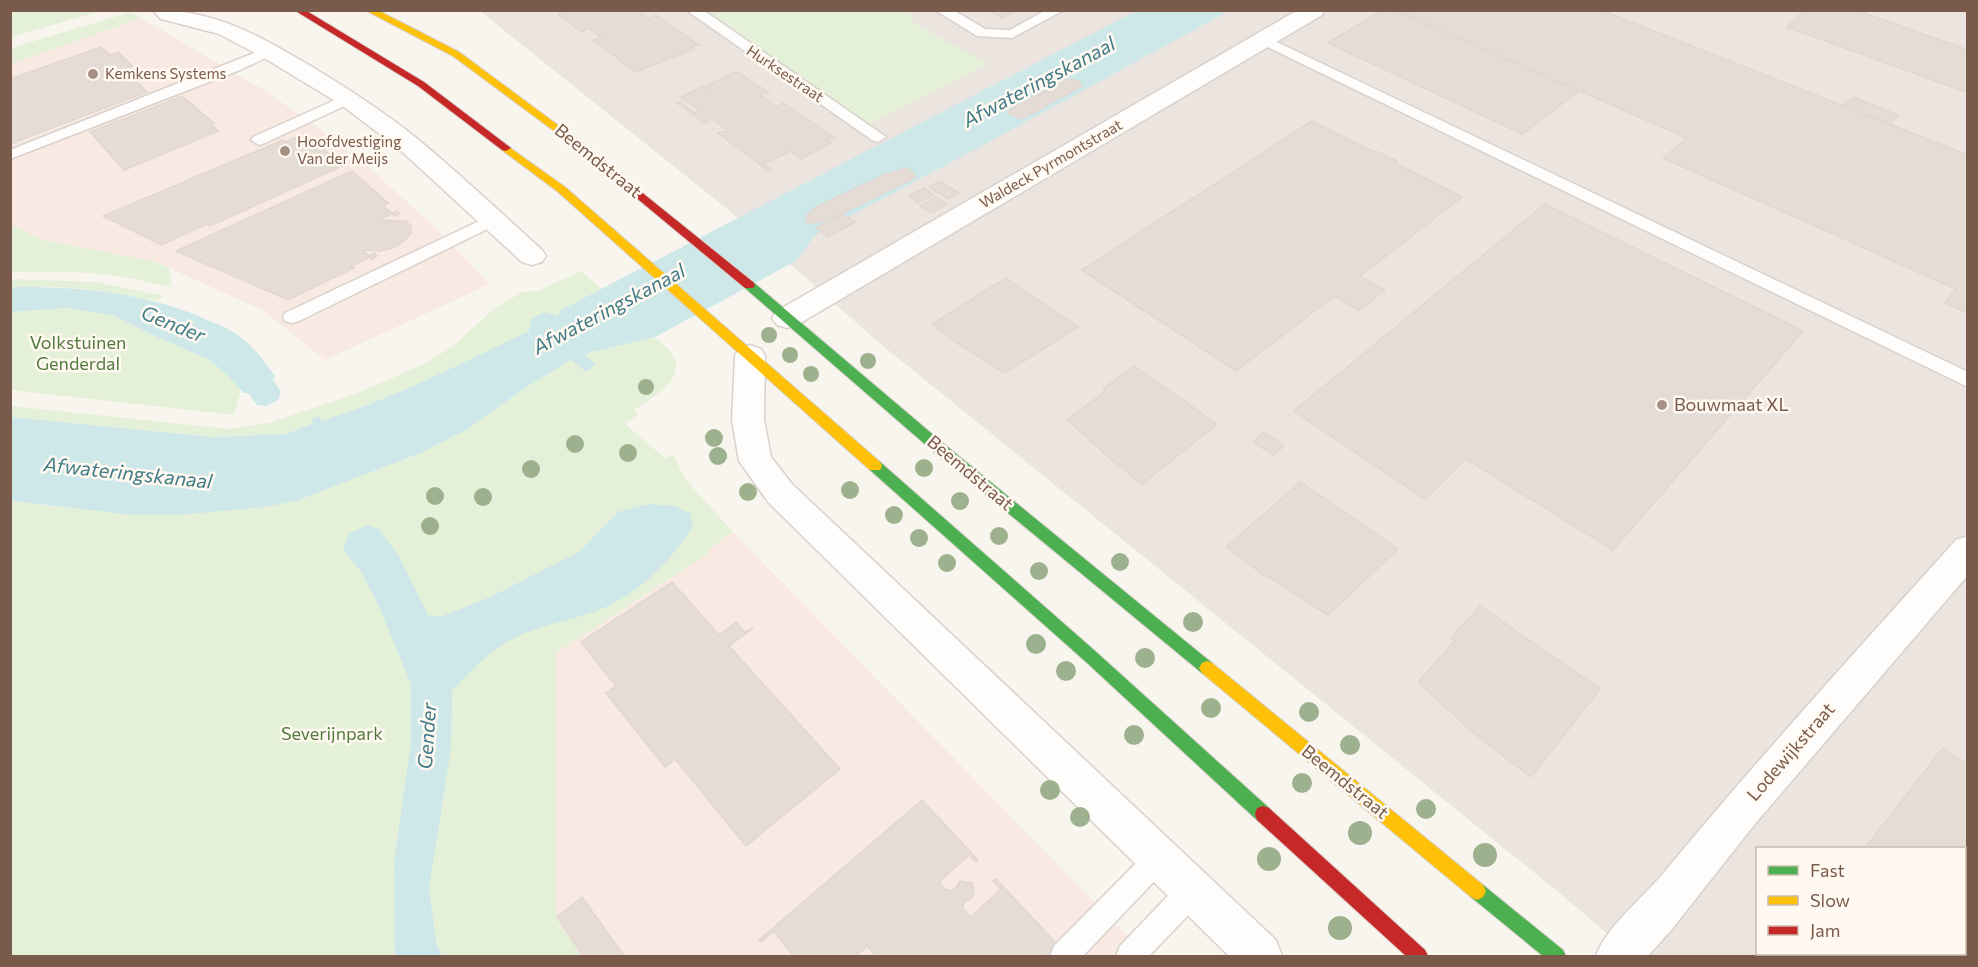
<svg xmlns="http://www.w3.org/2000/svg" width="1978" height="967" viewBox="0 0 1978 967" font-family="Commissioner,sans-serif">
<rect width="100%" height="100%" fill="#f8f4ee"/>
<g fill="#f8e9e2">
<polygon points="141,18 262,89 316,126 366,165 428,221 490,284 325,360 262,310 154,261 43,240 11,225 10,64"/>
<polygon points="733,532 1098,906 1148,956 582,956 556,918 556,653 707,554 707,550"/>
</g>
<path fill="#ece4de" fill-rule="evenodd" d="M480,11H1967V956H1633L1562,895L883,346L732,213ZM1758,848H1964V954H1758Z"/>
<g fill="#e5f0d8">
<polygon points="20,11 20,10 100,11 11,37 11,14"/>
<polygon points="701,11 911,11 913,23 988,63 870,124"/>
<polygon points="131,12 141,18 11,64 11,48"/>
<polygon points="11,225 43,240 153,261 169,268 172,287 120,276 77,272 11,272"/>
<path d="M581,271L602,289L559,311V317C482,354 404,395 322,421L318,416L311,419L314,424L285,434L213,437L11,417V406L229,429L269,423L358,393L424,364L453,346L494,309L522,292L538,291Z"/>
<path d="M11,279L95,282L164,296L156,301C107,291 61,284 11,288Z"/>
<polygon points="66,308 115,316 152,335 208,359 226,374 241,389 234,415 11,390 11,312"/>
<path d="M655,337C660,342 668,348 672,354C689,379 650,399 634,410L638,415L625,424L666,459L673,454L685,479L733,532L708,550L709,552L707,554L556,653V918L582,956H11V501L68,508L223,511L296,501L423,452L468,429L525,388L571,360L594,363L583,354Z"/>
</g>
<g fill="#cee8ea">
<path d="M1136,11H1229L978,148L816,234L796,261L655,337L584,354L596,365L586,372L571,360L525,388L468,429L423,452L296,501L264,507L180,515H133L11,501V417L213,437L285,434L313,424L311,419L319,416L322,421C394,398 462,363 529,331L531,319L544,312L559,316V311Z"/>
<path d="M21,287C84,287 142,293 201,317C213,323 227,327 238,335C253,346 264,361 275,376L273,379L281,392L278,400L266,406L257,405L248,393H244L226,374L208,359L152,335L115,316L66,308L11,312V288Z"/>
<path d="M649,504L675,506L690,513L693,526C672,561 634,598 594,612C565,622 535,626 507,642C486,654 469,674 452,691L451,748L429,889L436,941L441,956H395L394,863L411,741V684L377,602L361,572L343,549L348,534L367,525L379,529L398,555L428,615L440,617L488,598L579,552L618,512Z"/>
</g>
<g fill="#e5ddd5" stroke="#e2d7d0" stroke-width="1.5">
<polygon points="561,10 638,10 650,19 656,15 699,45 690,46 694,49 636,72 593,40 602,38 588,28 582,32 559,15 561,14 558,12"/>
<polygon points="988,10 1018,10 1002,18"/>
<polygon points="1382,10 1395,10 1579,91 1522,134 1328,43"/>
<polygon points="1395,10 1601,10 1968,155 1968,313 1945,303 1956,289 1663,158 1687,138"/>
<polygon points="1805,10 1856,10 1968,50 1968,93 1787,27"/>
<polygon points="101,47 110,55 118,52 132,66 124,69 147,92 10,144 10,79"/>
<polygon points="735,72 741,74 769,93 760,95 777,107 783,103 835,138 826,140 831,143 801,159 790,151 764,164 771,169 769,171 718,133 729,131 711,118 705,121 708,122 705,123 677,103 680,102 694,113 699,110 681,97 704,86 709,89 712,88 708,85"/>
<polygon points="1072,79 1079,82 1082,86 1022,119 1009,114 1009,111 1012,109 1066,80"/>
<polygon points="182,96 214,123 211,124 218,131 124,170 90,132"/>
<polygon points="1853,97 1898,115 1889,124 1843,105"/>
<polygon points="1312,121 1374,152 1376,151 1397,161 1395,163 1462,197 1360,276 1385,290 1359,310 1334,296 1236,371 1082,270"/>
<polygon points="303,134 310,140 313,139 342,166 210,226 207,224 161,245 103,216 283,140 285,142"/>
<polygon points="905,168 912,171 915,176 913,179 831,219 815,223 805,222 807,215 816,207 884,175"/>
<polygon points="352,171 388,203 383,206 392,213 397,211 400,214 394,216 391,214 378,220 406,221 411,226 411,233 404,241 393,248 381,251 363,250 369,256 374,253 377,256 372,259 369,257 351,266 354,268 288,300 176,251"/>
<polygon points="939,181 959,193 948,199 930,187"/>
<polygon points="924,188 933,195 918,203 909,196"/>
<polygon points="936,197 947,205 931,213 920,206"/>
<polygon points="1545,204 1803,331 1613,550 1466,459 1425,499 1294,411"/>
<polygon points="843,214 855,222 828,237 817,228"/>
<polygon points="1006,278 1078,327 1005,373 961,346 932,324"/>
<polygon points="1134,366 1217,424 1142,484 1107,456 1067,419 1106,391 1103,389"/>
<polygon points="1264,432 1284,446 1273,455 1253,442"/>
<polygon points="1301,482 1398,549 1328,615 1269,577 1268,578 1226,547"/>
<polygon points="672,582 719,635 736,622 745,632 753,628 729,646 840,769 746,846 675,759 665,767 606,693 616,686 581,642"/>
<polygon points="1480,606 1600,689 1531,777 1477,736 1418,682 1455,641 1451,638"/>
<polygon points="1943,748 1968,765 1968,956 1781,956 1784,954 1964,954 1964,848 1865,848"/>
<polygon points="922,800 978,860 976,862 969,855 939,882 946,890 954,890 960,881 972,883 974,893 971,899 964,901 963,909 971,917 1001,889 993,881 996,879 1058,945 1046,956 876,956 867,946 856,956 793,956 774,931 761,942 759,940"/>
<polygon points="582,897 624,956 583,956 557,917"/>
</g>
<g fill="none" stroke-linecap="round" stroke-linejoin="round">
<defs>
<g id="lane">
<polygon points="686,10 703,10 886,137 878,142 872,140"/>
<polygon points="935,10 953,10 985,29 1010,30 1046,10 1064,10 1012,38 977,36"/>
<polygon points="1264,36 1968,372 1968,387 1259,43 1257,40 1259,37"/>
<polygon points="269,47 274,48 276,51 274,54 240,70 10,159 10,150"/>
<polygon points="348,94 353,96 356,99 353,102 265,143 259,145 251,140 253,137"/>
<polygon points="494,214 500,215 502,219 500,223 299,321 292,323 285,321 283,317 285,313"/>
<polygon points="1158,846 1167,850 1171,859 1167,868 1083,956 1050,956 1054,946 1149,850"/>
<polygon points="1191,878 1201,882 1205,892 1201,902 1149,956 1116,956 1120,946 1181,882"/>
</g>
<g id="street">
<path d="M152,10C215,10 256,34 309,65C345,87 382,110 415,137C459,173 500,212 542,250L546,256L542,262L532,265L522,262L397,147L340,104L261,56L219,34L161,19Z"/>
<polygon points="1298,10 1324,10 1322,15 797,325 787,328 777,325 772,318 777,311"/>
<polygon points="750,345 761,349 765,356 764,420 771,457 792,484 1276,940 1282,956 1229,956 768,502 739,461 732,420 735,356 739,349"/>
<path d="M1968,536V575L1754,825L1672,929L1648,956H1596C1604,930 1642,898 1661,876C1756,761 1856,651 1956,540Z"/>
</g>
<g id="fast">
<polygon points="749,281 753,282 944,444 1212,663 1215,668 1212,673 1207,675 1202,673 934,452 745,288 743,285"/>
<polygon points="875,461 880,462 1095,651 1269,808 1271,814 1269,820 1263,822 1257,820 1085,661 870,470 868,466 870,462"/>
<polygon points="1477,882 1483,885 1563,950 1566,956 1543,956 1471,897 1468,891 1471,885"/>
</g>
<g id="slow">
<polygon points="365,10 377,10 459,52 578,140 577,142 569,142 453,56"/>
<polygon points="506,145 565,187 880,462 882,466 880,470 870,470 557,191 502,150 502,146"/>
<polygon points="1207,661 1212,663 1483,885 1486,891 1483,897 1477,900 1471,897 1202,673 1199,668 1202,663"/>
</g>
<g id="jam">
<polygon points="294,10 305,10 424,82 511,148 506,151 502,150 418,86"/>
<polygon points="573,137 753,282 755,285 753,288 745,288 569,142 569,138"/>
<polygon points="1263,806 1269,808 1425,950 1428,956 1406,956 1257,820 1255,814 1257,808"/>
</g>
</defs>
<use href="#lane" stroke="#d8d1cc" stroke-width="3"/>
<use href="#street" stroke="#d8d1cc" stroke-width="3"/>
<use href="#fast" stroke="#d8d0ca" stroke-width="2"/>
<use href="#slow" stroke="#d8d0ca" stroke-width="2"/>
<use href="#jam" stroke="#d8d0ca" stroke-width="2"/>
<use href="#lane" fill="#fefdfc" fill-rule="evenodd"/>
<use href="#street" fill="#fefdfc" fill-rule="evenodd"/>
<use href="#fast" fill="#4caf50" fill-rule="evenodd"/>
<use href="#slow" fill="#ffc107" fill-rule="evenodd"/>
<use href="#jam" fill="#c62828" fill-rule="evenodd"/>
</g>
<g fill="#9db18e">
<circle cx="769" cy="335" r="8"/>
<circle cx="790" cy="355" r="8"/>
<circle cx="868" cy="361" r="8"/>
<circle cx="811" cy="374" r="8"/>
<circle cx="646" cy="387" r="8"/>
<circle cx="714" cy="438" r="9"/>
<circle cx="575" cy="444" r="9"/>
<circle cx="628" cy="453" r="9"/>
<circle cx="718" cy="456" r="9"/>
<circle cx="924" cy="468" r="9"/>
<circle cx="531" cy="469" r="9"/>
<circle cx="850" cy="490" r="9"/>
<circle cx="748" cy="492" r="9"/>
<circle cx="435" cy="496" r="9"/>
<circle cx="483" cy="497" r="9"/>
<circle cx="960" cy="501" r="9"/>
<circle cx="894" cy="515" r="9"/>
<circle cx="430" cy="526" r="9"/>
<circle cx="999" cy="536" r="9"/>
<circle cx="919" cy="538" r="9"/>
<circle cx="1120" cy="562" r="9"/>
<circle cx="947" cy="563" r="9"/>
<circle cx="1039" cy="571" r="9"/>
<circle cx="1193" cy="622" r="10"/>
<circle cx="1036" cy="644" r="10"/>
<circle cx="1145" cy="658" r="10"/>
<circle cx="1066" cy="671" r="10"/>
<circle cx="1211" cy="708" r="10"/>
<circle cx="1309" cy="712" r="10"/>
<circle cx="1134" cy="735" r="10"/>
<circle cx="1350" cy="745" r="10"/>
<circle cx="1302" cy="783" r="10"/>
<circle cx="1050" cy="790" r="10"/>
<circle cx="1426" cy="809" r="10"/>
<circle cx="1080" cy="817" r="10"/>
<circle cx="1360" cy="833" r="12"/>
<circle cx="1485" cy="855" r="12"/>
<circle cx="1269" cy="859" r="12"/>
<circle cx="1340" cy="928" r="12"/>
</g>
<g fill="#a69184" stroke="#fff9f1" stroke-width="2">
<circle cx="93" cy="74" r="6"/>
<circle cx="285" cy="151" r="6"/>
<circle cx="1662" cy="405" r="6"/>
</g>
<g text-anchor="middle" stroke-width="5" stroke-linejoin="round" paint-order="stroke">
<g font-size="15" fill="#7a5b4b" stroke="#fff9f1" text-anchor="start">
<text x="105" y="79">Kemkens Systems</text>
<text x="297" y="147">Hoofdvestiging<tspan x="297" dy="17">Van der Meijs</tspan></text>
</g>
<g font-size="15" fill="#7a5b4b" stroke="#fff9f1">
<text transform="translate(785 74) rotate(34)" y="5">Hurksestraat</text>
<text transform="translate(1051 164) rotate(-30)" y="5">Waldeck Pyrmontstraat</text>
</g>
<g font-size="18" fill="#7a5b4b" stroke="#fff9f1">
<text transform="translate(598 161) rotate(39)" y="6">Beemdstraat</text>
<text transform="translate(970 473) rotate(40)" y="6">Beemdstraat</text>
<text transform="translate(1791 752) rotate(-49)" y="6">Lodewijkstraat</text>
<text transform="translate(1345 782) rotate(39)" y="6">Beemdstraat</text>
</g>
<g font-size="18" fill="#527a3f" stroke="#fff9f1">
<text x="78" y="349">Volkstuinen<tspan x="78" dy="21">Genderdal</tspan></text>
<text x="332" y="740">Severijnpark</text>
</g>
<g font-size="18" fill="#7a5b4b" stroke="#fff9f1" text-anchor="start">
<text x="1674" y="411">Bouwmaat XL</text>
</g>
<g font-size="20" font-style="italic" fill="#407c87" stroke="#fff9f1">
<text transform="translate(1039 82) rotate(-28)" y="7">Afwateringskanaal</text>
<text transform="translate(609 309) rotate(-28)" y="7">Afwateringskanaal</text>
<text transform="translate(173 324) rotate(22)" y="7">Gender</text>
<text transform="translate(128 473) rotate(6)" y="7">Afwateringskanaal</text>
<text transform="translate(427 736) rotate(-86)" y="7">Gender</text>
</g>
</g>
<rect width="1978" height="967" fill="none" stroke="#7a5b4b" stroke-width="24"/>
<rect x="1756" y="847" width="210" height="108" fill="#fff9f1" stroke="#cabaaf" stroke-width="1.5"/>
<rect x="1768" y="866" width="30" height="9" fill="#4caf50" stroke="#cabaaf" stroke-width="1.5"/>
<text x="1810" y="877" font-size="18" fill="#7a5b4b">Fast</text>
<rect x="1768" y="896" width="30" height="9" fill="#ffc107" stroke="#cabaaf" stroke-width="1.5"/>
<text x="1810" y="907" font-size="18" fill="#7a5b4b">Slow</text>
<rect x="1768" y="926" width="30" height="9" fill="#c62828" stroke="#cabaaf" stroke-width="1.5"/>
<text x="1810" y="937" font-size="18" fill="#7a5b4b">Jam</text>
</svg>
